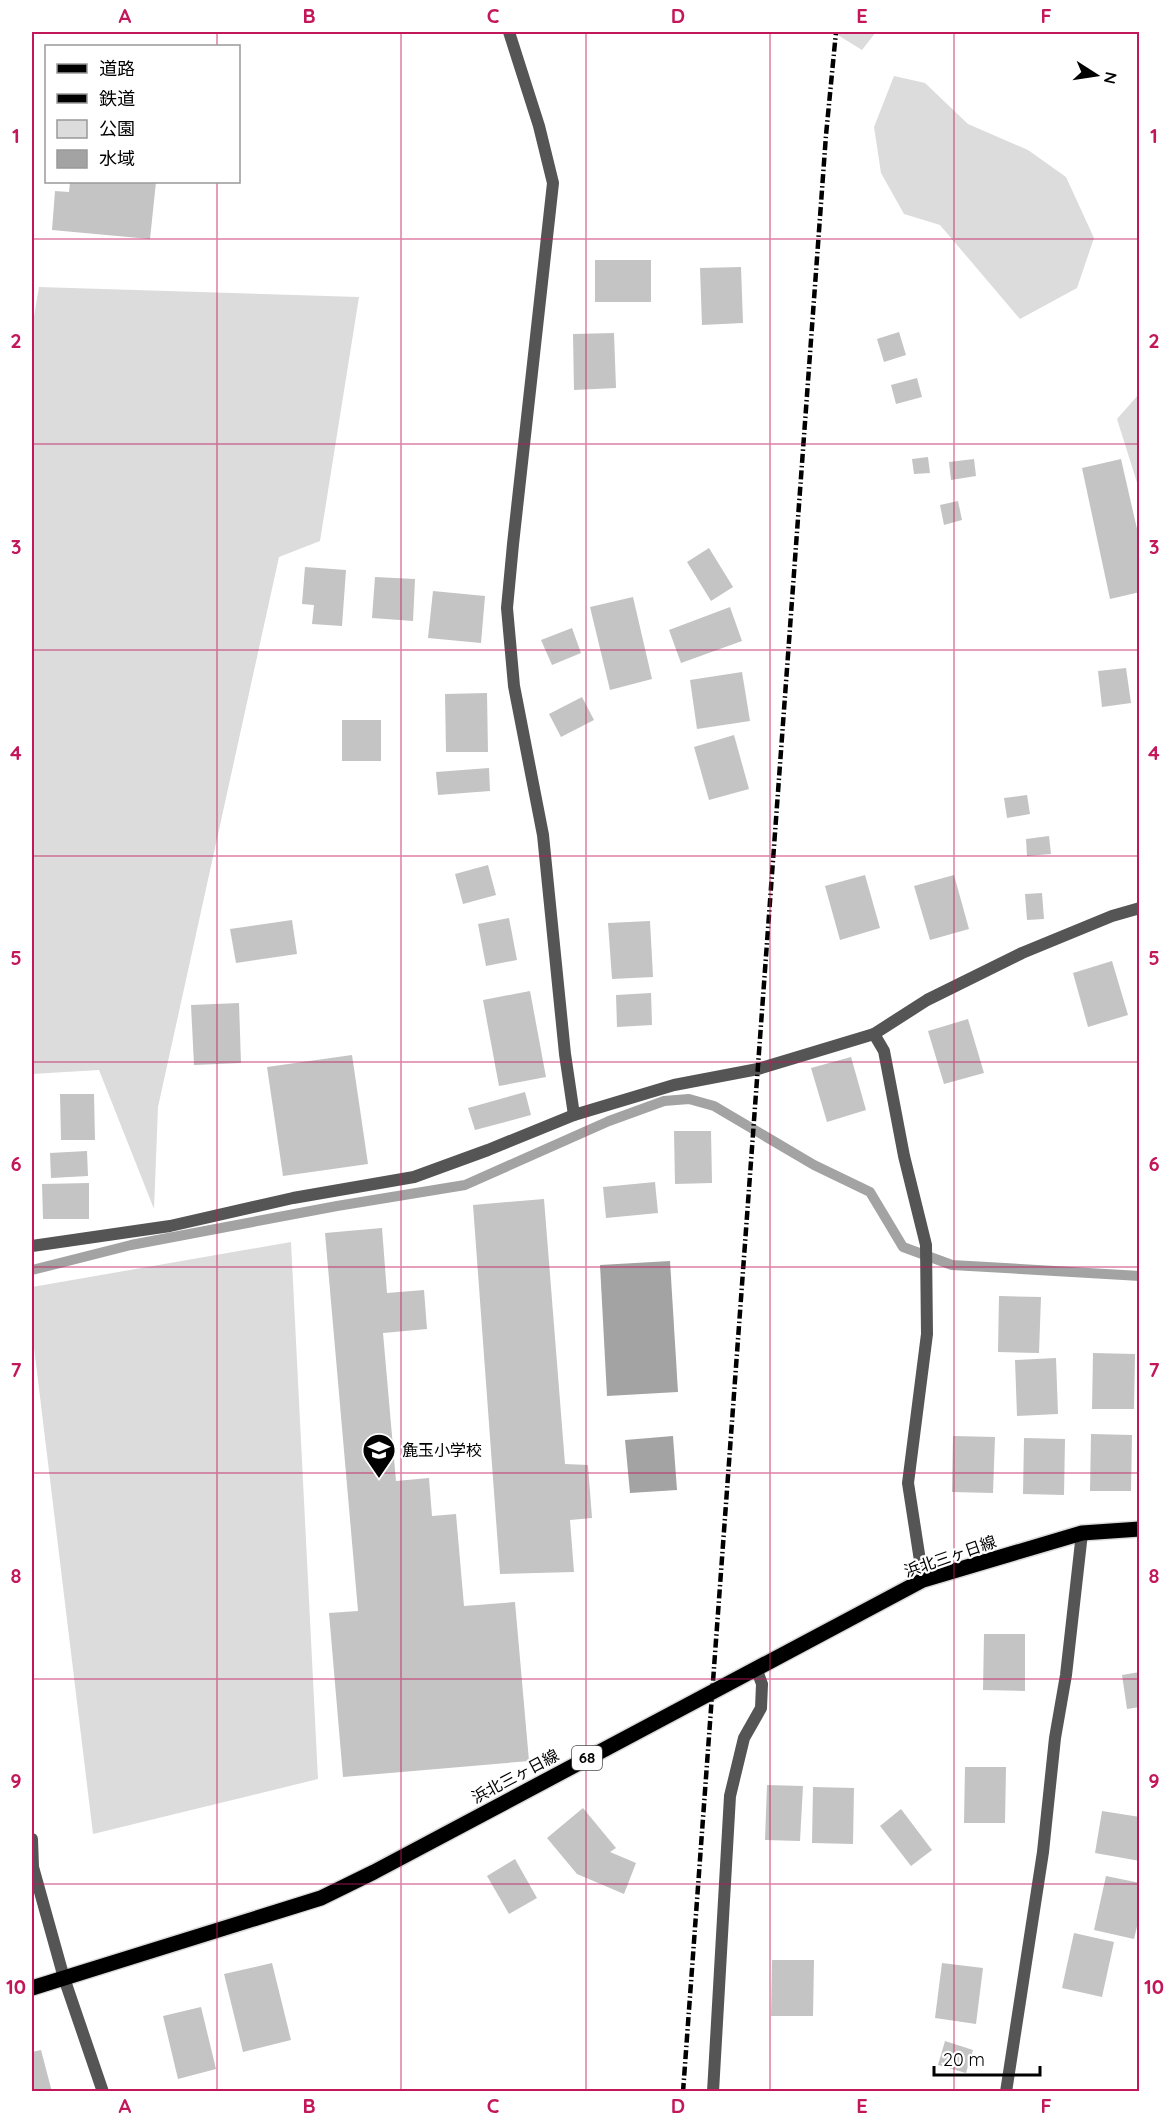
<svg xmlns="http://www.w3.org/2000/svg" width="1171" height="2123" viewBox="0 0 1171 2123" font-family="Quicksand,'Noto Sans JP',sans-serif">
<rect width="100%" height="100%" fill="#fff"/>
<g fill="#dcdcdc">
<polygon points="833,32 876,32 862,50"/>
<polygon points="894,76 925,83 968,124 1028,150 1066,177 1094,238 1077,288 1020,319 940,225 904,214 881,173 874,127"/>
<polygon points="39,287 359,297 320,541 279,557 158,1107 154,1209 99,1070 32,1074 32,328"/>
<polygon points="1139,394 1139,489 1117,419"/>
<polygon points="291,1242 318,1779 93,1834 32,1331 32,1287"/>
</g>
<g fill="#a3a3a3">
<polygon points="670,1261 678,1392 607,1396 600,1265"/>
<polygon points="673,1436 677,1490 630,1493 625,1440"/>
</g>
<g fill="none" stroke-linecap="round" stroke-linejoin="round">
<polyline stroke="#a3a3a3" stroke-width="10" points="32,1270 131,1245 337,1206 465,1185 609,1121 664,1101 689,1099 714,1106 814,1165 870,1192 903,1247 952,1265 1140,1276"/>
</g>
<g fill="#c4c4c4">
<polygon points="70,182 156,182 150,239 52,230 55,191 69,192"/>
<rect x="595" y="260" width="56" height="42"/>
<polygon points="741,267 743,323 702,325 700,268"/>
<polygon points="899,332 906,355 884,362 877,339"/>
<polygon points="614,333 616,388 574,390 573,334"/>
<polygon points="917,378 922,397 896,404 891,385"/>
<polygon points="928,457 930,473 914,474 912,459"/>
<polygon points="974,459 976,476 951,480 949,462"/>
<polygon points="1121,459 1140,542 1140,592 1110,599 1082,468"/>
<polygon points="958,501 962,520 944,525 940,505"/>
<polygon points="709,548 733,587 711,601 687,562"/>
<polygon points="305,567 346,570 342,626 312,624 314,605 302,604"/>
<polygon points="375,577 415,579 413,621 372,618"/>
<polygon points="433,591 485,596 481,643 428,638"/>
<polygon points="633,597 652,679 610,690 590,607"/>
<polygon points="730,607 742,641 681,663 669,630"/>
<polygon points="572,628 581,653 552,665 541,640"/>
<polygon points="1126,668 1131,703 1102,707 1098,671"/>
<polygon points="742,672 750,721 697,729 690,680"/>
<polygon points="487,693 488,752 446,752 445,694"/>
<polygon points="582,697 594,720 561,737 549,714"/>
<rect x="342" y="720" width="39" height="41"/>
<polygon points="734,735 749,789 709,800 694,747"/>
<polygon points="489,768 490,791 438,795 436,772"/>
<polygon points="1027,795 1030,814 1007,818 1004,798"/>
<polygon points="1049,836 1051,854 1027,856 1026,839"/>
<polygon points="488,865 496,895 463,904 455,874"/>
<polygon points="865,875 880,928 840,940 825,886"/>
<polygon points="954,875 969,929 930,940 914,886"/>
<polygon points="1042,893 1044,919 1027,920 1025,894"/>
<polygon points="509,918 517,960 486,966 478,924"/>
<polygon points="292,920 297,954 236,963 230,929"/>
<polygon points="650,921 653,977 612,979 608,923"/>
<polygon points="1112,961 1128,1015 1088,1027 1073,973"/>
<polygon points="530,991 546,1077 499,1086 483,1000"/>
<polygon points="651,993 652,1025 617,1027 616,995"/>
<polygon points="239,1003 241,1063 194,1065 191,1005"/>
<polygon points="968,1019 984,1073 944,1084 928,1031"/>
<polygon points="352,1055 368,1164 283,1176 267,1067"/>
<polygon points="851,1057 866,1110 827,1122 811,1068"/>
<polygon points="525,1092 531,1115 475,1130 468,1108"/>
<polygon points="60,1094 94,1094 95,1140 61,1140"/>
<polygon points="674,1131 711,1131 712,1183 675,1184"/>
<polygon points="87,1151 88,1176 51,1178 50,1153"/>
<polygon points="655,1182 658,1213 606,1218 603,1187"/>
<polygon points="89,1183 89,1219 43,1219 42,1184"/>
<polygon points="544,1199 565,1464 588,1465 592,1518 570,1520 574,1572 500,1574 473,1205"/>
<polygon points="382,1228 387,1293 424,1290 427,1329 383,1333 396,1481 429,1478 432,1516 456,1514 464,1606 515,1602 529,1761 343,1777 329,1613 358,1611 325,1233"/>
<polygon points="999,1296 1041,1297 1039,1353 998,1352"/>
<polygon points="1093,1353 1135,1354 1134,1409 1092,1409"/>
<polygon points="1056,1358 1058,1414 1017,1416 1015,1360"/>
<polygon points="1091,1434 1132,1435 1131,1491 1090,1491"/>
<polygon points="953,1436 995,1437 993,1493 952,1492"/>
<polygon points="1024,1438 1065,1439 1064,1495 1023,1494"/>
<polygon points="984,1634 1025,1634 1025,1691 983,1690"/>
<polygon points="1140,1672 1140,1707 1127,1709 1122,1675"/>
<polygon points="965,1767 1006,1767 1005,1823 964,1823"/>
<polygon points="767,1785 803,1786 800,1841 765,1840"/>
<polygon points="813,1787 854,1788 853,1844 812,1843"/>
<polygon points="583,1808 616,1848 610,1852 636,1863 624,1894 577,1874 547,1838"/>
<polygon points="901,1809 932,1850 911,1866 880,1826"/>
<polygon points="1102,1811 1140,1817 1140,1861 1095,1853"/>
<polygon points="515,1859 537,1898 509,1914 487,1876"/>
<polygon points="1106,1876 1140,1883 1140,1914 1134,1939 1094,1930"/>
<polygon points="1074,1933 1114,1942 1102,1997 1062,1988"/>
<polygon points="772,1960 814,1960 813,2016 771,2016"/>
<polygon points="272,1963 291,2040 243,2052 224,1974"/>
<polygon points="942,1963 983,1968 976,2024 935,2018"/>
<polygon points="201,2007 216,2069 178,2079 163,2016"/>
<polygon points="945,2041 973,2050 966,2073 938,2065"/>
<polygon points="41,2050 52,2092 32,2092 32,2052"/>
</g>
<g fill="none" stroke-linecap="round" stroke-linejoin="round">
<defs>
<polyline id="primary" points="32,1988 321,1898 374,1872 923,1580 1082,1533 1140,1529"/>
</defs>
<use href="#primary" stroke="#dbdbdb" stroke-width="18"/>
<g stroke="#555" stroke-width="12">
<polyline points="509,32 539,126 553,183 513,544 507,608 514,686 543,835 565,1054 574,1115"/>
<polyline points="874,1034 884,1051 904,1156 926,1245 927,1334 908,1483 923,1580"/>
<polyline points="32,1246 170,1226 293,1198 414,1177 488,1150 574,1115 674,1085 758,1069 874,1034 927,1000 1022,953 1112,916 1140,908"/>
<polyline points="32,1839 33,1867 64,1978 103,2092"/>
<polyline points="713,2092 730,1796 744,1738 761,1708 762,1684 756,1668"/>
<polyline points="1006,2092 1043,1852 1055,1738 1066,1675 1082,1533"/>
</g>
<use href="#primary" stroke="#000" stroke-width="15"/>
<polyline stroke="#000" stroke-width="4.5" stroke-dasharray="9 3 1.5 3" stroke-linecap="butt" points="683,2092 826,135 836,32"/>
</g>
<path fill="none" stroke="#c2185b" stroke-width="1.5" stroke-opacity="0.55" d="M217,32V46M401,32V2092M586,32V2092M770,32V2092M954,32V2092M217,182V2092M32,239H1140M32,444H1140M32,650H1140M32,856H1140M32,1062H1140M32,1267H1140M32,1473H1140M32,1679H1140M32,1884H1140"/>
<defs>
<symbol id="school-pin" viewBox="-11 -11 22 30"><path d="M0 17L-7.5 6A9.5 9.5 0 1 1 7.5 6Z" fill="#000" stroke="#fff"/><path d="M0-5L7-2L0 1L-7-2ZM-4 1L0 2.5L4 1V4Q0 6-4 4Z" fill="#fff"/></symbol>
</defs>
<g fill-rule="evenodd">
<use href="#school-pin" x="360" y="1431" width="38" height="52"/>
</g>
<g text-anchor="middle" stroke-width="4.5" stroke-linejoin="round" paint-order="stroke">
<rect fill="#fff" stroke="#4c4c4c" stroke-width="1.5" x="572" y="1746" width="30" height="24" rx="4.5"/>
<g font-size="15" font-weight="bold" fill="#000">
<text x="587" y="1763">68</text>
</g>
<g font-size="16" fill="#000" stroke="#fff" text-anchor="start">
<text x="402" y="1456">麁玉小学校</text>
</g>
<g font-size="16" fill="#000" stroke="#fff">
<text transform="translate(950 1556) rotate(-19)" y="6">浜北三ヶ日線</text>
<text transform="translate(515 1776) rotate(-28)" y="6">浜北三ヶ日線</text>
</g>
</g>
<rect width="1171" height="2123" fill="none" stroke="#ffffff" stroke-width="66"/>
<rect x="45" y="45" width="195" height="138" fill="#ffffff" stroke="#999999" stroke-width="1.5"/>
<rect x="57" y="64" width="30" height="9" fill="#000000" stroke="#999999" stroke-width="1.5"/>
<text x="99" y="75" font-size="18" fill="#000000">道路</text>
<rect x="57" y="94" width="30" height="9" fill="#000000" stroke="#999999" stroke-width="1.5"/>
<text x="99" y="105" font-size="18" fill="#000000">鉄道</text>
<rect x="57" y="120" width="30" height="18" fill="#dcdcdc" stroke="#999999" stroke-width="1.5"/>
<text x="99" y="135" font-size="18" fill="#000000">公園</text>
<rect x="57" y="150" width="30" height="18" fill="#a3a3a3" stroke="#999999" stroke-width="1.5"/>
<text x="99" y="165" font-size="18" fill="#000000">水域</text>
<g transform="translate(1096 75) rotate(102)" stroke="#ffffff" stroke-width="4.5" paint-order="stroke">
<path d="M0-4.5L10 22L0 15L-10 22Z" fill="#000000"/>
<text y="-9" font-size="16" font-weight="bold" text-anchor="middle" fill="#000000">N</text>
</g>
<path d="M934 2066v9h106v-9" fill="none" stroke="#000000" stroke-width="3"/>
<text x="943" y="2066" font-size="18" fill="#000000" stroke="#ffffff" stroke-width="4.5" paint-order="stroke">20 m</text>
<rect x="33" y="33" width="1105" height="2057" fill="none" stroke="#c2185b" stroke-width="2"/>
<g font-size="20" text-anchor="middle" font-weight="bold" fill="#c2185b">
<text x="125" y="23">A</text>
<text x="309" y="23">B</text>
<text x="493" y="23">C</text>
<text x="678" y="23">D</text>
<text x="862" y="23">E</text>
<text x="1046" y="23">F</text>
<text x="16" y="143">1</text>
<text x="1154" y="143">1</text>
<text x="16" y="348">2</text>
<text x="1154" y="348">2</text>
<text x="16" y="554">3</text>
<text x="1154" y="554">3</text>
<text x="16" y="760">4</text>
<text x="1154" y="760">4</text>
<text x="16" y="965">5</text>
<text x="1154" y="965">5</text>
<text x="16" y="1171">6</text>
<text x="1154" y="1171">6</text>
<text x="16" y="1377">7</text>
<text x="1154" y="1377">7</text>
<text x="16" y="1583">8</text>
<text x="1154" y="1583">8</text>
<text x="16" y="1788">9</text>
<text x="1154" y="1788">9</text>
<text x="16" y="1994">10</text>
<text x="1154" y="1994">10</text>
<text x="125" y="2113">A</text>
<text x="309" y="2113">B</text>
<text x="493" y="2113">C</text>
<text x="678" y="2113">D</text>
<text x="862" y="2113">E</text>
<text x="1046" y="2113">F</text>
</g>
</svg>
